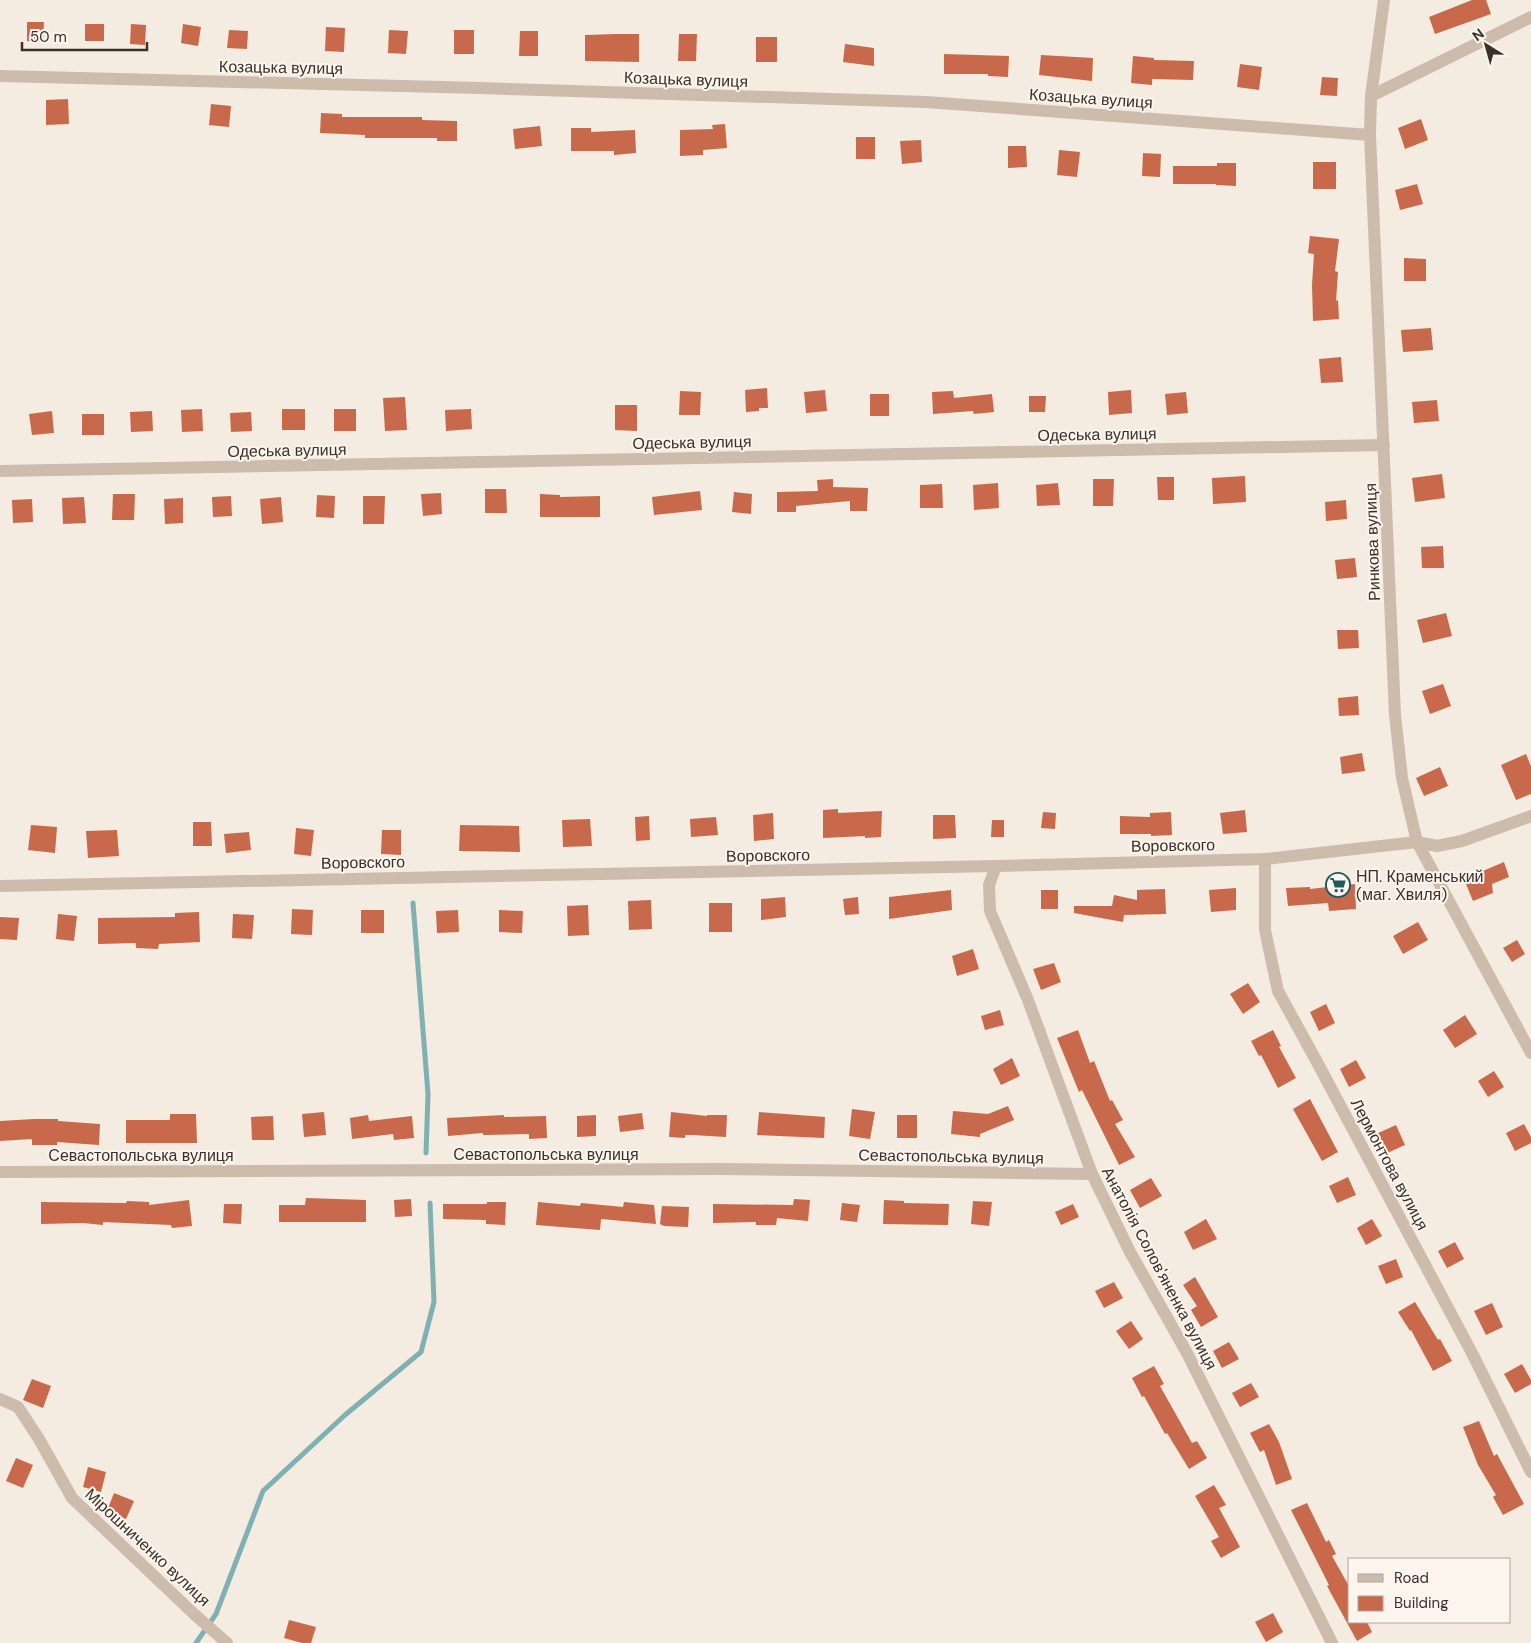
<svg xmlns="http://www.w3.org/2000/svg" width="1531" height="1643" viewBox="0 0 1531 1643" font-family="'DM Sans',sans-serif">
<rect width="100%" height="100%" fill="#f4ebe1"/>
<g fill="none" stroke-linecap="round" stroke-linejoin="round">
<g stroke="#7fb0b2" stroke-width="5">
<polyline points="413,903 428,1094 426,1153"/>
<polyline points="196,1643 216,1614 263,1491 345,1415 421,1352 434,1302 430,1203"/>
</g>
</g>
<g fill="#c8694b">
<polygon points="1472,0 1486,0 1491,14 1435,34 1429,17"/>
<polygon points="27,22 44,22 43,42 27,41"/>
<rect x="85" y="24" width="19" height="17"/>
<polygon points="131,24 146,25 145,45 130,44"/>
<polygon points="183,24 201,27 198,46 181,43"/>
<polygon points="326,27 345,28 344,52 325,51"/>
<polygon points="229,30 248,31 247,49 227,48"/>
<polygon points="389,30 408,31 406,54 388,53"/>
<rect x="454" y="30" width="20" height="24"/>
<polygon points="520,31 538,31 538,56 519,56"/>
<polygon points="615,34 639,34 639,62 585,61 585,35"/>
<polygon points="679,34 697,34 696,61 678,61"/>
<rect x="756" y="37" width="21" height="25"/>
<polygon points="845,44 874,48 874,66 843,62"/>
<polygon points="944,54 1009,56 1008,77 988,76 988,74 944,74"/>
<polygon points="1041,55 1093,58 1092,81 1039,75"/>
<polygon points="1133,56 1154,58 1154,60 1194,61 1193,80 1152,79 1152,85 1131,83"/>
<polygon points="1240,64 1262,67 1259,90 1237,87"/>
<polygon points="1322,77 1338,78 1337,96 1320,95"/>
<polygon points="68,99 69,124 46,125 46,100"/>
<polygon points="211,104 231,106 229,127 209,125"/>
<polygon points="321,113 342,114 342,117 422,117 422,120 457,121 457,141 437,141 437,138 365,138 365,135 320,133"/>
<polygon points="1421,119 1428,140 1405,149 1398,128"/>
<polygon points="725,124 727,148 703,150 703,155 680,156 680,130 713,129 712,125"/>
<polygon points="540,126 542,146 515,149 513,129"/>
<polygon points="571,128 591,128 591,132 635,130 636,153 614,155 614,151 571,151"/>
<rect x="856" y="137" width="19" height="22"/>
<polygon points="921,140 922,162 902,164 900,141"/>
<polygon points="1008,146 1026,146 1027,167 1008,168"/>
<polygon points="1059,150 1080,152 1077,177 1057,175"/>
<polygon points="1143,153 1161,154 1160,177 1142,176"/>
<rect x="1313" y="162" width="23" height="27"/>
<polygon points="1217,163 1236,163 1236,186 1216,185 1216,184 1173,184 1173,166 1217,166"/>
<polygon points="1417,184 1423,204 1400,210 1395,190"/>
<polygon points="1310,236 1339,239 1335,271 1338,272 1336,301 1338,300 1339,319 1313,321 1312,285 1314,254 1308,253"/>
<polygon points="1404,258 1426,259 1426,281 1404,281"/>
<polygon points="1431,328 1433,350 1403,352 1401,330"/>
<polygon points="1341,357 1343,382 1321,383 1319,359"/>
<polygon points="767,388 768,408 759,408 759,411 746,412 745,390"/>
<polygon points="825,390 827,411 806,413 804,392"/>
<polygon points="1131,390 1132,413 1109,415 1108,392"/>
<polygon points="680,391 701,392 700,415 679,415"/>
<polygon points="953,391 954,398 992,394 994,412 974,414 973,411 933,414 932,392"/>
<polygon points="1186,392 1188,413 1167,415 1165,394"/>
<rect x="870" y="394" width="19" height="22"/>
<polygon points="1029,396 1046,396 1045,412 1029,412"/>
<polygon points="405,397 407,430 385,431 383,398"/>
<polygon points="1437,400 1439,421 1414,423 1412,402"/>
<polygon points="615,405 637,405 637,431 615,430"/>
<polygon points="202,409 203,431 182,432 181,410"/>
<rect x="282" y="409" width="23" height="21"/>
<rect x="334" y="409" width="22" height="22"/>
<polygon points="471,409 472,429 446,431 445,410"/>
<polygon points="52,411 54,433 32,435 29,414"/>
<polygon points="152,411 153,431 131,432 130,412"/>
<polygon points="251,412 252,431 231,432 230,413"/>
<rect x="82" y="414" width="22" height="21"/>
<polygon points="1442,474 1445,498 1415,502 1412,478"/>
<polygon points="1245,476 1246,502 1213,504 1212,478"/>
<polygon points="1157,477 1174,477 1174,500 1158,500"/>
<polygon points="833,479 833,487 868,488 867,511 850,511 850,501 796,506 796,512 777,512 777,492 818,491 817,480"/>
<polygon points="1093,479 1114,479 1113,506 1093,506"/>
<polygon points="998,483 999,508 974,510 973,485"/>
<polygon points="1058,483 1060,505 1037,506 1036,485"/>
<polygon points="942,484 943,508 920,508 920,485"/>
<polygon points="485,489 506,489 507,513 485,513"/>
<polygon points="700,491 702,510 654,515 652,497"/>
<polygon points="734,492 752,494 751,514 732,512"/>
<polygon points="441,493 442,514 423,516 421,494"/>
<polygon points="113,494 135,494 134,520 112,520"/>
<polygon points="540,494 560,495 560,497 600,496 600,517 540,517"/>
<polygon points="317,495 335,496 334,518 316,517"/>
<polygon points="231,496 232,516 213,517 212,497"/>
<polygon points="363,496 385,496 384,524 363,524"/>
<polygon points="84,497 86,523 63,524 62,498"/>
<polygon points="281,497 283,522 262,524 260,499"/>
<polygon points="183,498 183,523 165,524 164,499"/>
<polygon points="32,499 33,522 13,523 12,500"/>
<polygon points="1346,500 1347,519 1326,521 1325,502"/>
<polygon points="1443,546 1444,568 1422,568 1421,547"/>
<polygon points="1355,558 1357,577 1337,579 1335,560"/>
<polygon points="1446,613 1452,636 1423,643 1417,620"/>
<polygon points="1337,630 1358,630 1359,648 1338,649"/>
<polygon points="1443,684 1451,706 1430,714 1422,691"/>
<polygon points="1358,696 1359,715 1339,716 1338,698"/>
<polygon points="1362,753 1365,771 1342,774 1340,757"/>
<polygon points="1526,754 1531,766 1531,794 1516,800 1501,765"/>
<polygon points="1440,767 1448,786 1424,796 1416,778"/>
<polygon points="838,809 838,813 882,811 881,837 865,838 865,836 823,838 823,810"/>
<polygon points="1245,810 1247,832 1223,834 1220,813"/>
<polygon points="1043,812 1056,813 1055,829 1041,828"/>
<polygon points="1171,812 1172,835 1151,836 1151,834 1120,834 1120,816 1150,817 1150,813"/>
<polygon points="773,813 774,839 754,841 753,815"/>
<polygon points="933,815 955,815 956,838 933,839"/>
<polygon points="649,816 650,840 636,841 635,817"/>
<polygon points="716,817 718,835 691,837 690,819"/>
<polygon points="590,819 592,846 563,847 562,820"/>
<polygon points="992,820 1004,820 1004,837 991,837"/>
<polygon points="193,822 211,822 212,846 193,846"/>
<polygon points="31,825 57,827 55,853 28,850"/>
<polygon points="460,825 519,826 520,852 459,851"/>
<polygon points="296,828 314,830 311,856 294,854"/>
<polygon points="117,830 119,856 88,858 86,831"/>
<polygon points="382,830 401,830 401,855 381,854"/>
<polygon points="249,832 251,850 226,853 224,834"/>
<polygon points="1504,862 1509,877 1492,884 1493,893 1473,901 1464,879"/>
<polygon points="1355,884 1356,909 1329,911 1328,903 1288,906 1286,888 1310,887 1310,889"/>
<polygon points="1236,888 1236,910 1211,912 1209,890"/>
<polygon points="1165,889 1166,914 1124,915 1123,922 1074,913 1074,906 1112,906 1114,895 1137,900 1137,890"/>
<polygon points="951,890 952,910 889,919 889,897"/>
<rect x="1041" y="890" width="17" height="19"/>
<polygon points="785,897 786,917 761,920 761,899"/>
<polygon points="858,897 859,914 845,915 843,899"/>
<polygon points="651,900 652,929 629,930 628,901"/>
<rect x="709" y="903" width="23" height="29"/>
<polygon points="588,905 589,935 568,936 567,906"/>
<polygon points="292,909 313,910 312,935 291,934"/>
<rect x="361" y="910" width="23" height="23"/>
<polygon points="458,910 459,932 437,933 436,911"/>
<polygon points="499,910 523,911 522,933 499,932"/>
<polygon points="199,912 200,942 159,944 158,949 136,948 136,943 98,944 98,918 175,917 175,913"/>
<polygon points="58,914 77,916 74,941 56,939"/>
<polygon points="233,914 254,915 252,939 232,938"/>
<polygon points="0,917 19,918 17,940 0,939"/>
<polygon points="1418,922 1428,940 1403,954 1393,936"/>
<polygon points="1517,940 1525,954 1512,962 1503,948"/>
<polygon points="973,949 979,969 957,976 952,956"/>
<polygon points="1054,963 1061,982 1041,990 1033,969"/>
<polygon points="1248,983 1260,1002 1243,1014 1230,994"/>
<polygon points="1326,1004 1335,1023 1319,1031 1310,1012"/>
<polygon points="1000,1010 1004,1025 985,1030 981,1016"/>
<polygon points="1465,1015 1477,1034 1455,1048 1443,1030"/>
<polygon points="1078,1030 1090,1063 1094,1061 1110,1101 1112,1100 1123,1120 1115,1124 1135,1157 1119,1165 1082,1090 1079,1092 1057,1038"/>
<polygon points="1273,1030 1281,1046 1279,1047 1296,1078 1278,1088 1261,1055 1259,1056 1251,1041"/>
<polygon points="1012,1058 1020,1076 1001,1085 993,1069"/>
<polygon points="1356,1060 1366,1078 1349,1087 1340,1069"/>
<polygon points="1494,1071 1504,1087 1488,1097 1478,1081"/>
<polygon points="1310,1099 1338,1152 1322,1161 1293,1109"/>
<polygon points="1008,1106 1014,1120 980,1134 980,1137 951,1134 953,1111 988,1114"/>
<polygon points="852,1109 875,1112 870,1139 849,1136"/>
<polygon points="324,1112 326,1135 304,1137 302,1114"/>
<polygon points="671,1112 707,1116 707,1115 727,1115 726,1137 693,1135 685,1135 685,1138 669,1137"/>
<polygon points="759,1112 825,1117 824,1138 757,1135"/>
<polygon points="642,1113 644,1129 620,1132 618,1116"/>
<polygon points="170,1114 196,1114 197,1143 126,1143 126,1120 170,1120"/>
<polygon points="368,1115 369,1121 412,1116 414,1138 394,1140 393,1134 352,1139 350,1118"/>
<polygon points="504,1115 504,1117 546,1116 547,1138 529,1139 529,1134 483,1135 483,1133 448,1136 447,1118"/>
<polygon points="596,1115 596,1136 577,1137 577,1116"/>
<rect x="897" y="1115" width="20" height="23"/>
<polygon points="273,1116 274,1140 252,1140 251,1117"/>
<polygon points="34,1119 58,1119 58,1121 100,1124 99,1145 57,1142 57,1145 32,1145 32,1139 0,1141 0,1121"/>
<polygon points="1524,1124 1531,1137 1531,1143 1515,1151 1506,1133"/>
<polygon points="1396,1125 1405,1145 1385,1154 1376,1134"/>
<polygon points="1348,1177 1356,1195 1337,1203 1329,1186"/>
<polygon points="1151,1178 1162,1196 1140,1208 1130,1190"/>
<polygon points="306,1198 366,1200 366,1222 279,1222 279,1205 305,1205"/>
<polygon points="411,1199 412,1216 395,1217 394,1200"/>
<polygon points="794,1199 810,1200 808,1221 777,1218 776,1225 756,1225 756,1222 713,1223 713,1204 793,1205"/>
<polygon points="189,1200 192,1226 172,1228 171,1225 103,1222 103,1225 83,1223 41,1224 41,1202 126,1203 127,1201 149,1202 149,1205"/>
<polygon points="884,1200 904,1201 904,1203 949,1204 948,1225 883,1224"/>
<polygon points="973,1201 992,1202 989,1226 971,1224"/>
<polygon points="487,1202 506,1202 505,1225 486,1224 486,1220 443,1219 443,1204 487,1204"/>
<polygon points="538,1202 580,1206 581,1203 623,1207 624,1202 654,1205 656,1224 601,1219 600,1230 536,1225"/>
<polygon points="842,1203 860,1205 857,1222 840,1220"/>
<polygon points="224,1204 242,1204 241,1224 223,1223"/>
<polygon points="1073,1204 1079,1217 1061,1225 1055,1212"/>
<polygon points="662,1206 689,1207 688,1227 664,1226 660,1224"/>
<polygon points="1206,1219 1217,1239 1193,1250 1184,1232"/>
<polygon points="1372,1219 1382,1236 1366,1245 1357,1228"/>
<polygon points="1455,1242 1464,1259 1447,1268 1438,1251"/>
<polygon points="1396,1259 1403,1277 1386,1284 1378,1266"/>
<polygon points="1195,1277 1218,1317 1201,1327 1191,1310 1197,1306 1183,1285"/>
<polygon points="1114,1282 1123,1298 1104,1308 1095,1291"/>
<polygon points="1415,1302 1438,1340 1440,1339 1452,1361 1433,1371 1411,1330 1410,1331 1398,1312"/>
<polygon points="1492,1303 1503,1327 1486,1335 1474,1311"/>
<polygon points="1131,1321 1143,1339 1129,1349 1116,1331"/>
<polygon points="1229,1342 1239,1359 1222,1368 1213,1351"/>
<polygon points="1522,1364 1531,1380 1531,1384 1515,1393 1504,1374"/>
<polygon points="1154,1366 1164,1384 1160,1386 1192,1443 1197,1441 1207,1458 1189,1469 1167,1433 1165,1434 1144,1396 1142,1397 1132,1378"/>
<polygon points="32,1379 51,1386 43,1408 23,1400"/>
<polygon points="1251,1383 1259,1397 1240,1407 1232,1393"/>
<polygon points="1479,1421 1494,1456 1497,1454 1524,1504 1503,1515 1493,1497 1496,1495 1478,1465 1463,1427"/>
<polygon points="1269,1424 1279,1442 1292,1479 1276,1485 1264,1450 1260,1452 1250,1433"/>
<polygon points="16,1458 33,1465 23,1488 6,1481"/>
<polygon points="88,1467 106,1472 101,1492 83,1487"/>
<polygon points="1214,1485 1226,1505 1219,1508 1240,1547 1221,1558 1211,1541 1219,1537 1195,1496"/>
<polygon points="114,1493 134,1501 126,1519 107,1511"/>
<polygon points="1307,1503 1326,1542 1329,1540 1336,1554 1332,1556 1350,1588 1350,1622 1367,1622 1372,1632 1357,1641 1327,1586 1329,1585 1291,1510"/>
<polygon points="1273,1613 1283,1632 1266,1642 1255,1622"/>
<polygon points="289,1620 316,1627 311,1643 302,1643 284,1638"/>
</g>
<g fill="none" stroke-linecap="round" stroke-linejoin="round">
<g stroke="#cdbbac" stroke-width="12">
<polyline points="1384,0 1371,96 1370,135 1395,715 1402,778 1417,842 1531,1053"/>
<polyline points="0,76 480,88 926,102 1370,135"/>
<polyline points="1371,96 1531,17"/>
<polyline points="0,471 1384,445"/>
<polyline points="1265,859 1265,930 1278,991 1317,1062 1473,1355 1531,1472"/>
<polyline points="996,866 989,885 990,911 1028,1000 1092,1174 1130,1252 1187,1353 1332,1643"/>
<polyline points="0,886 996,866 1265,859 1417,842 1437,846 1462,841 1531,816"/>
<polyline points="0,1172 720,1169 1092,1174"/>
<polyline points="0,1399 18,1407 39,1439 72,1498 194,1614 227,1643"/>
</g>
</g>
<defs>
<symbol id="supermarket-ring" viewBox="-11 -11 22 22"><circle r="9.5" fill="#fbf5ee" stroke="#1f5a5e" stroke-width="1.5"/><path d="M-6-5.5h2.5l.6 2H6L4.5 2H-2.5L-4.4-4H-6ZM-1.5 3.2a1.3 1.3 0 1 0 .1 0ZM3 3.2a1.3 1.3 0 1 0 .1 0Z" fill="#1f5a5e"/></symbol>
</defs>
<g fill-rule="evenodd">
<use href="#supermarket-ring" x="1324" y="871" width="28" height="28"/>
</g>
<g text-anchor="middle" stroke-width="4" stroke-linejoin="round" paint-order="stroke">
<g font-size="16" fill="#3b302b" stroke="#fbf5ee">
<text transform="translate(281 67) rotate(1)" y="6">Козацька вулиця</text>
<text transform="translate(686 79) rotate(2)" y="6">Козацька вулиця</text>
<text transform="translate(1091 98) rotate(4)" y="6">Козацька вулиця</text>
<text transform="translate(1097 434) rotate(-1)" y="6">Одеська вулиця</text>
<text transform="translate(692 442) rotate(-1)" y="6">Одеська вулиця</text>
<text transform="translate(287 450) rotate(-1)" y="6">Одеська вулиця</text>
<text transform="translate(1372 542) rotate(-92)" y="6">Ринкова вулиця</text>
<text transform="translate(1173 845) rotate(-1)" y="6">Воровского</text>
<text transform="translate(768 855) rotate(-1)" y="6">Воровского</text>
<text transform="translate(363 862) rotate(-1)" y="6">Воровского</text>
<text x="546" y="1160">Севастопольська вулиця</text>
<text x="141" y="1161">Севастопольська вулиця</text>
<text transform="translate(951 1156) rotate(1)" y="6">Севастопольська вулиця</text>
<text transform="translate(1390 1164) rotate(62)" y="6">Лермонтова вулиця</text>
<text transform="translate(1160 1268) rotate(62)" y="6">Анатолія Солов'яненка вулиця</text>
<text transform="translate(148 1547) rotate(43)" y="6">Мірошниченко вулиця</text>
</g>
<g font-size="16" fill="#3b302b" stroke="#fbf5ee" text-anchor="start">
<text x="1356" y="882">НП. Краменський<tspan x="1356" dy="18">(маг. Хвиля)</tspan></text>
</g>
</g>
<rect x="1348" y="1558" width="162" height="65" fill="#fbf5ee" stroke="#aea6a0"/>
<rect x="1358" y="1574" width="25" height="8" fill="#cdbbac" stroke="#aea6a0"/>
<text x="1394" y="1583" font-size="15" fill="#3b302b">Road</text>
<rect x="1358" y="1596" width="25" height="15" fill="#c8694b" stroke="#aea6a0"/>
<text x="1394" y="1608" font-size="15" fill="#3b302b">Building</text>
<g transform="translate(1486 45) rotate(323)" stroke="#fbf5ee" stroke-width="4" paint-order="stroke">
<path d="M0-4L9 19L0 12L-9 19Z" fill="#3b302b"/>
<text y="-8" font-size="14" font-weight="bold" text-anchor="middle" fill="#3b302b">N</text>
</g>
<path d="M22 42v8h125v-8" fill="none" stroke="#3b302b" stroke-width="2.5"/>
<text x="30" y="42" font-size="15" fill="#3b302b" stroke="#fbf5ee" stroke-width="4" paint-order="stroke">50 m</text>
</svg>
